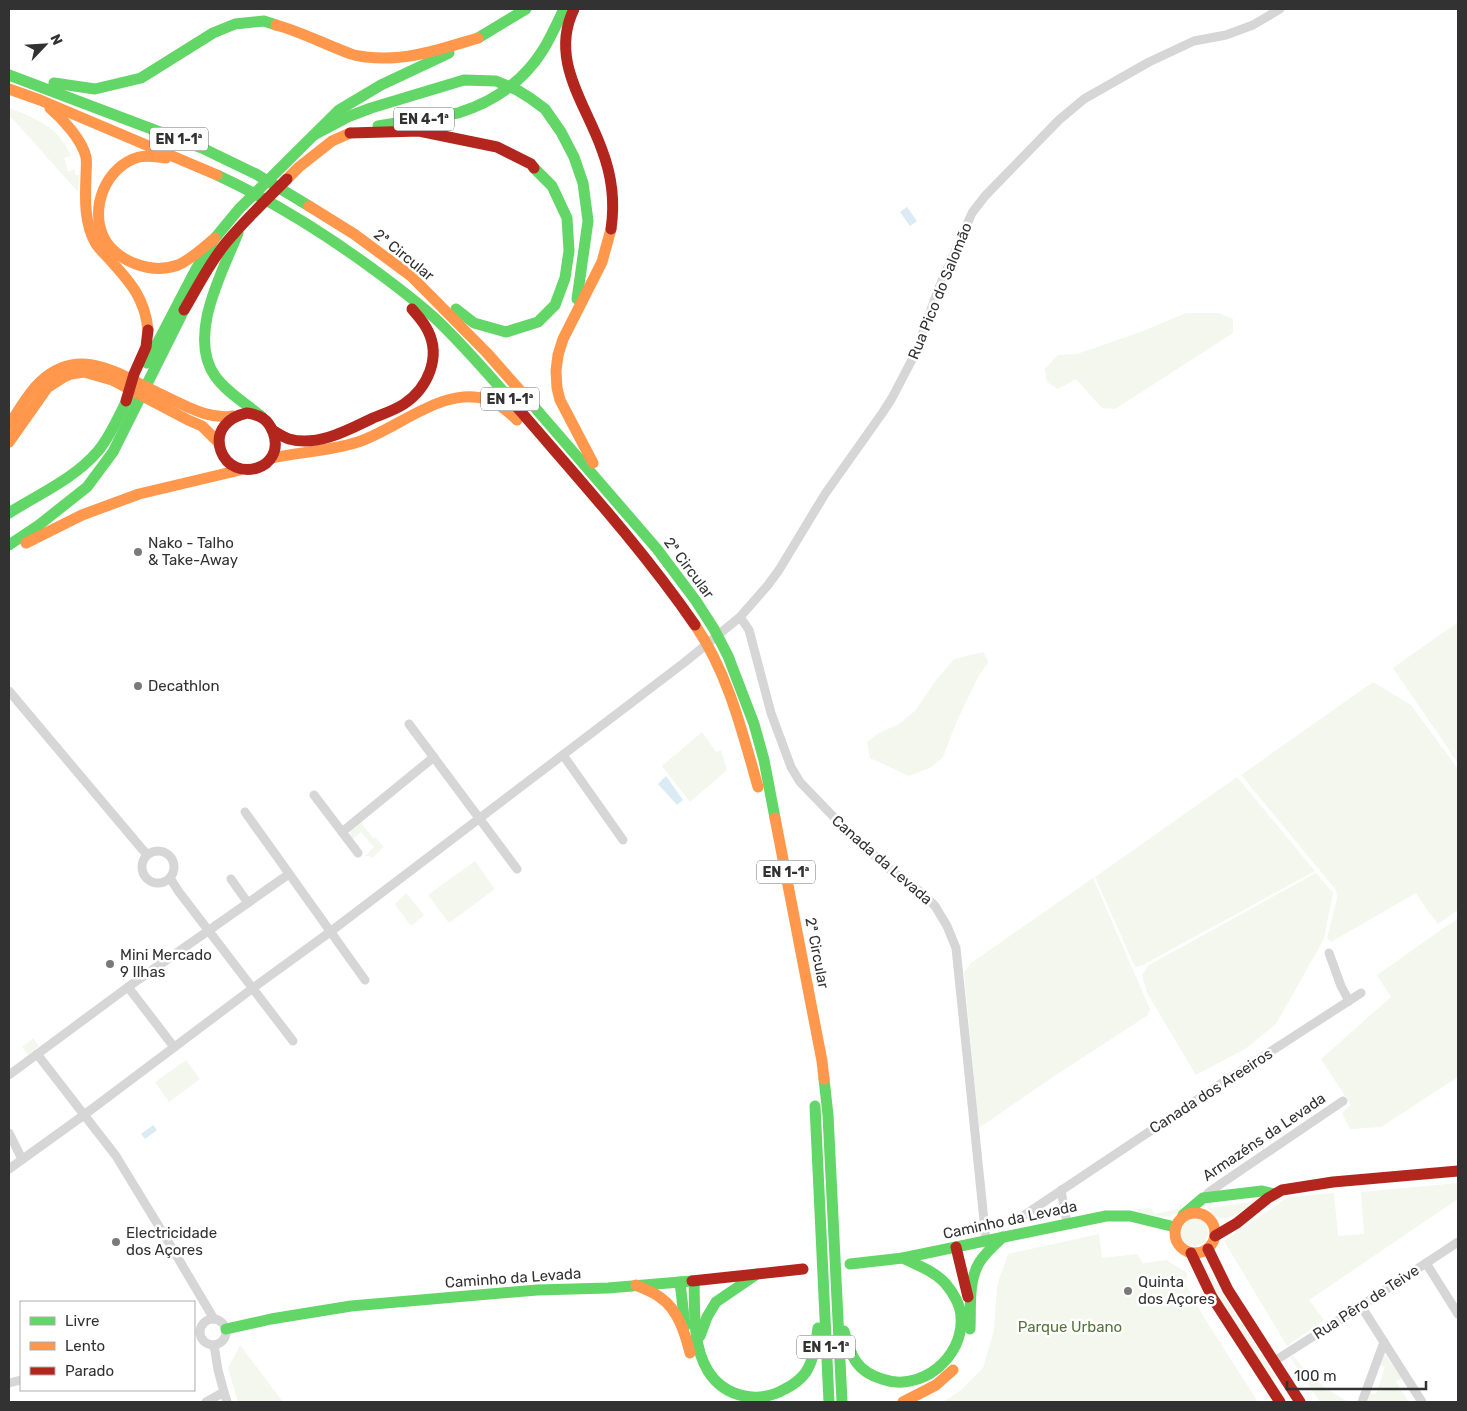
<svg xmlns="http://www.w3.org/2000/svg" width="1467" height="1411" viewBox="0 0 1467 1411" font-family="Rubik,sans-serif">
<rect width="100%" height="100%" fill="#fff"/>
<g fill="#f3f7ee">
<path d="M10,108C38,120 58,126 71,156L64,158L68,172L75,169V175H79L78,192L14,120L9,117Z"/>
<polygon points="1186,313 1219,313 1233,319 1233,333 1115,409 1102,408 1076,379 1058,389 1047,382 1045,369 1058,355 1077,354 1143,331"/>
<polygon points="1458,622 1458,763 1393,668"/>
<polygon points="983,652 988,661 987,665 979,675 956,723 943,757 930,768 909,776 870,758 867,742 879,733 899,724 915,711 937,679 954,659"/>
<polygon points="1373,682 1411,705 1458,769 1458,910 1438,924 1427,910 1416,893 1331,942 1327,938 1337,898 1336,890 1241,775"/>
<polygon points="702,732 716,752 721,750 727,770 690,802 662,766"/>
<polygon points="1237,777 1315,871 1141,966 1135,967 1095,877"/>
<polygon points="359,821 364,822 362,824 373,838 375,837 384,847 372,858 370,856 365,856 374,847 361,832 353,839 350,834 350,828"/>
<polygon points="475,861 495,889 449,923 428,895"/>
<polygon points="1316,873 1333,893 1324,939 1276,1024 1245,1049 1196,1075 1147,993 1142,975 1149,965"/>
<polygon points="1093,878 1150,1009 1148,1015 1050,1079 979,1128 964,973 971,963"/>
<polygon points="406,893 424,915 411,926 395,904"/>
<polygon points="1458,918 1458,1077 1381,1127 1350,1129 1342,1113 1351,1105 1321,1059 1391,997 1377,975"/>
<polygon points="33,1038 39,1046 28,1055 22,1047"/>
<polygon points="186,1060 200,1079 169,1102 155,1082"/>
<polygon points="1458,1183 1458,1199 1309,1300 1324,1320 1287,1346 1224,1241 1288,1197 1334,1193 1338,1236 1364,1234 1361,1192"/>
<path d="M1262,1194C1253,1204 1234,1220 1219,1218C1217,1217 1214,1216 1212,1215L1208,1207L1209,1203L1212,1201L1210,1208L1251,1202L1254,1195Z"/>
<path d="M1179,1204L1182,1205L1181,1211C1166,1221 1154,1216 1137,1212L1138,1209L1150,1208L1155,1214L1181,1208Z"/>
<circle cx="1194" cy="1232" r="14"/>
<polygon points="1099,1234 1102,1258 1137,1254 1143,1263 1167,1260 1187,1273 1186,1285 1205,1319 1258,1402 943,1402 961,1390 983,1368 994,1330 997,1285 1008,1254"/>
<polygon points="1210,1272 1222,1293 1276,1378 1271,1382 1205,1274"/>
<polygon points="240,1345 283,1402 238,1402 228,1368"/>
<polygon points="1384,1353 1402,1378 1396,1382 1409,1402 1367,1402 1370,1393 1376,1394 1385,1367 1379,1365"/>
<path d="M1293,1356C1309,1375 1327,1392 1350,1402H1320L1290,1357Z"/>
</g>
<g fill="#dbebf4">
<polygon points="907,207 917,221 910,226 900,212"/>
<polygon points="666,776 683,800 677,805 658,784"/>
<polygon points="153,1125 157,1130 145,1139 141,1134"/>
</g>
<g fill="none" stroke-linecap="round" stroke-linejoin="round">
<g stroke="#d6d6d6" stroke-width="9">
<polyline points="740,617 749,630 771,713 791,767 800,782 853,837 893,872 922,893 935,906 947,926 956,948 986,1240"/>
<polyline points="9,691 142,849 147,854"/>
<polyline points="409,724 517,869"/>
<polyline points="563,755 623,840"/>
<polyline points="314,795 358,853"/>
<polyline points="245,812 365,980"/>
<polyline points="342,832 434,757"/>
<circle cx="158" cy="867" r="16"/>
<polyline points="170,878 179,892 293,1041"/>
<polyline points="231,879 248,903"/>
<polyline points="1329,953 1341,986 1349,1001"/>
<polyline points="128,987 174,1047"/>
<polyline points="37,1054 116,1156 166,1238 214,1319"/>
<polyline points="9,1075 128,987 289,874"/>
<polyline points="9,1133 22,1159"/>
<polyline points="9,1169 84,1115 253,988 330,932 685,662 740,617 768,585 779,570 825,494 883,412 892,398 915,354 938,290 972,213 985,196 1059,120 1084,99 1149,62 1194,41 1226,35 1253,25 1280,9"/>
<polyline points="1061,1190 1067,1223"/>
<polyline points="1204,1198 1208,1193 1222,1183 1343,1101"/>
<polyline points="1020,1218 1231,1077 1361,993"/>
<polyline points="1426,1263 1458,1314"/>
<polyline points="1361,1306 1422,1402"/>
<circle cx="213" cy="1332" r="13"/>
<polyline points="1273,1362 1361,1306 1458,1242"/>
<polyline points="9,1383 21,1380"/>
<polyline points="224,1392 227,1402"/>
<polyline points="206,1402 224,1392 218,1370 214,1345"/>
<polyline points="1362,1402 1384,1342"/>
</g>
<g stroke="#63d668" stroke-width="11">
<polyline points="478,38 526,9"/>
<polyline points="9,75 202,148 256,174 309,206"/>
<polyline points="54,83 95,89 141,78 213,33 235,24 264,21 276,25"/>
<path d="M378,126L458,113C493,102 523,82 543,50C551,37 557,23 564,9"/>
<polyline points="314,135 350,116 371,108 464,80 496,81 517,90 530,98 545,109 561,132 574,157 583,183 588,221 577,299"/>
<path d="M217,175C273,201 324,233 373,269C396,286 418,302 439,322C466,348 491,377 516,406"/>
<path d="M238,233C222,273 187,336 215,376C227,393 247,404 262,417"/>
<polyline points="456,309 474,323 506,332 538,322 555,305 565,278 569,251 567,218 552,186 534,168"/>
<polyline points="147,363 196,269 215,238 239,209 339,110 381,85 449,53"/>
<polyline points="524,395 657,549 696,601 714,629 728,656 754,724 764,760 775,818"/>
<path d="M9,513C39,494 74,479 98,451C112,434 120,413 130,394"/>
<polyline points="9,545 39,525 87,487 113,452 184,310"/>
<polyline points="824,1079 828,1115 842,1402"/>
<polyline points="815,1106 829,1402"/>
<polyline points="1183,1215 1203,1198 1262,1191 1274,1194"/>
<polyline points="850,1264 903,1258 1106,1216 1130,1216 1175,1227"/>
<path d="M694,1281C695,1310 692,1345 708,1371C725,1398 759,1404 785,1389C793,1385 801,1379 806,1372C814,1359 816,1343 818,1328"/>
<polyline points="680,1282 685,1326"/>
<polyline points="226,1329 271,1319 351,1306 537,1290 608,1288 692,1281"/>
<path d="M970,1329C971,1308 968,1282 979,1263C985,1253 994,1245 1003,1237"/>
<path d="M844,1331C847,1342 850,1354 857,1363C863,1371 872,1376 882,1379C920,1393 964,1358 961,1317C961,1306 953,1292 945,1283C934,1271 917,1265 903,1258"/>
<polyline points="700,1336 707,1317 716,1302 757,1274"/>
</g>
<g stroke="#ff974d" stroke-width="11">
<path d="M276,25C302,32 326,45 351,54C356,56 361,56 366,57C405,62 441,49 478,38"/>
<polyline points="9,89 40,100 217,175"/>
<path d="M50,108C63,119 82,140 86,157C87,163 86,170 86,176C85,198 84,224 96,244C100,250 106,255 111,261C131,283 145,299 148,330"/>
<path d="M166,158C157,157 148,155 139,157C106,166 89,208 104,238C110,250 124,260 136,264C149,269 164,270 178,265C192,259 204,247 215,238"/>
<polyline points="287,179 299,167 332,141 350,133"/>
<polyline points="309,206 354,234 411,276 487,353 524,395"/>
<path d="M9,425C19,411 27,394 40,382C76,348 111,369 148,388C158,393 168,398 179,403C196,411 213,419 233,416"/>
<polyline points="9,442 47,388 64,377 71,374 84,372 112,380 188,420 202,426 219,443"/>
<path d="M271,458C300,452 330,451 358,442C398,429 445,384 489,400C500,404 509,412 517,420"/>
<polyline points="593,463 560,400 557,388 556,371 558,355 563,339 602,262 611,229"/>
<polyline points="26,543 82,515 139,494 240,470"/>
<path d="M695,625C728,673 742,731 758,787"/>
<polyline points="775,818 822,1061 824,1079"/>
<circle cx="1195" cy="1233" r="20"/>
<path d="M636,1285C644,1289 654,1292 661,1298C678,1310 685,1333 690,1353"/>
<polyline points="903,1402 936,1385 953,1370"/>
</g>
<g stroke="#b3261e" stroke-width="11">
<path d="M574,9C549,60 586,104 602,150C612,176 615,202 611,229"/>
<polyline points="350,133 419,131 497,147 531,164 534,168"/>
<path d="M184,310C197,288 209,264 225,244C244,221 266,200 287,179"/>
<polyline points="126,401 134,374 146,347 148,330"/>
<path d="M516,406C577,477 641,547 695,625"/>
<path d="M247,413C260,415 268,419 273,432C287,470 233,484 221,451C214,431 228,417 247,413Z"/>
<path d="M272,430C277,433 283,437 289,439C318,447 348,430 373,418C383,414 395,410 404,404C428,388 441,357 428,331C424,322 418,316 412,309"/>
<polyline points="1215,1236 1237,1223 1268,1198 1282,1190 1333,1182 1458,1171"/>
<polyline points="956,1247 968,1297"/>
<polyline points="1208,1249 1228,1290 1300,1402"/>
<polyline points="1191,1253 1212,1297 1280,1402"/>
<polyline points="692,1281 803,1269"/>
</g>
</g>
<g fill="#7a7a7a" stroke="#fff" stroke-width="2">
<circle cx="138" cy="552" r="5"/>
<circle cx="138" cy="686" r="5"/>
<circle cx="110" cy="964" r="5"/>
<circle cx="116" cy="1242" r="5"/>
<circle cx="1128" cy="1291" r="5"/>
</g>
<g text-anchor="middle" stroke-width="5" stroke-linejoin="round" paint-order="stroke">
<g fill="#fff" stroke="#707070" stroke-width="1">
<rect x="394" y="107.5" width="60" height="23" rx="4"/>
<rect x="150" y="127.5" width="58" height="23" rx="4"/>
<rect x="481" y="387.5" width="58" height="23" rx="4"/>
<rect x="757" y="860.5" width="58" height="23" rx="4"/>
<rect x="797" y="1335.5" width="58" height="23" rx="4"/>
</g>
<g font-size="14" font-weight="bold" fill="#323232">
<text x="424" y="124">EN 4-1ª</text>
<text x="179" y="144">EN 1-1ª</text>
<text x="510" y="404">EN 1-1ª</text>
<text x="786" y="877">EN 1-1ª</text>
<text x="826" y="1352">EN 1-1ª</text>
</g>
<g font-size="15" fill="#323232" stroke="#fff">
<text transform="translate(404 255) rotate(39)" y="5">2ª Circular</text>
<text transform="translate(940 291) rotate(-68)" y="5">Rua Pico do Salomão</text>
<text transform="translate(689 568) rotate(53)" y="5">2ª Circular</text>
<text transform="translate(882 860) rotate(41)" y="5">Canada da Levada</text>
<text transform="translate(817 953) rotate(79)" y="5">2ª Circular</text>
<text transform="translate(1211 1091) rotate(-33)" y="5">Canada dos Areeiros</text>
<text transform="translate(1264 1137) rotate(-34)" y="5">Armazéns da Levada</text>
<text transform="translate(1010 1220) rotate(-12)" y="5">Caminho da Levada</text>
<text transform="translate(513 1278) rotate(-4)" y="5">Caminho da Levada</text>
<text transform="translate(1366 1302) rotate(-33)" y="5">Rua Pêro de Teive</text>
</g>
<g font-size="15" fill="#323232" stroke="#fff" text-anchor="start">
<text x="148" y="548">Nako - Talho<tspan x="148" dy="17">&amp; Take-Away</tspan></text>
<text x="148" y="691">Decathlon</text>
<text x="120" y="960">Mini Mercado<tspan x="120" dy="17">9 Ilhas</tspan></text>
<text x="126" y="1238">Electricidade<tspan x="126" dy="17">dos Açores</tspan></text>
<text x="1138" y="1287">Quinta<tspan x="1138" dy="17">dos Açores</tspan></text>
</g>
<g font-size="15" fill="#55733a" stroke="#fff">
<text x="1070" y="1332">Parque Urbano</text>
</g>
</g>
<rect width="1467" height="1411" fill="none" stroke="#323232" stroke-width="20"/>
<rect x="20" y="1301" width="175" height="90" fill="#ffffff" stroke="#adadad"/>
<rect x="30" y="1317" width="25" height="8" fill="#63d668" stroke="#adadad"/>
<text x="65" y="1326" font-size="15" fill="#323232">Livre</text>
<rect x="30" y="1342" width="25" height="8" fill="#ff974d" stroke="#adadad"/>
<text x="65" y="1351" font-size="15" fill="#323232">Lento</text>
<rect x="30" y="1367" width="25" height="8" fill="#b3261e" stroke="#adadad"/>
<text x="65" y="1376" font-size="15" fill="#323232">Parado</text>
<g transform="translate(45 45) rotate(65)" stroke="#ffffff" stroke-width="4" paint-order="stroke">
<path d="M0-4L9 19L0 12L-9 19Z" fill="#323232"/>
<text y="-8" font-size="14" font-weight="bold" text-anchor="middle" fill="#323232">N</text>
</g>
<path d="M1287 1381v8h139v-8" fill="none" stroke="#323232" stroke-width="2.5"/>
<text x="1294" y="1381" font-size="15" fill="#323232" stroke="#ffffff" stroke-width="4" paint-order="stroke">100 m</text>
</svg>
